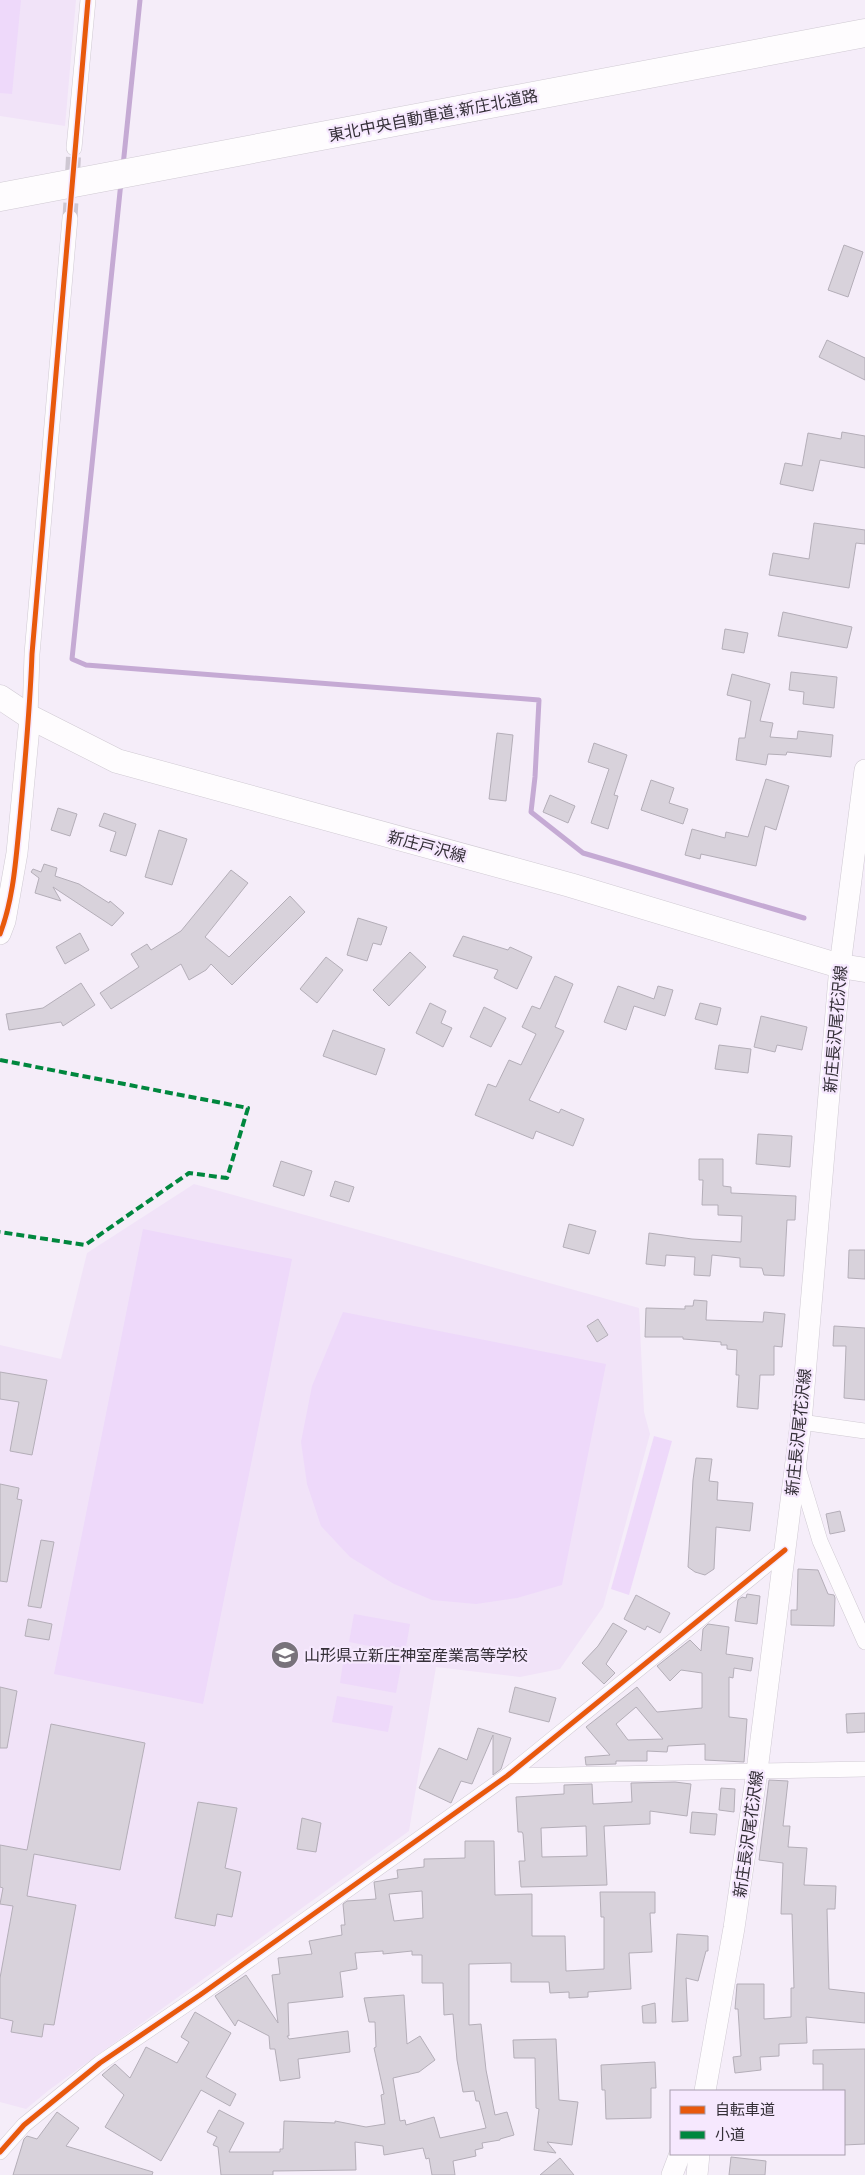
<svg xmlns="http://www.w3.org/2000/svg" width="865" height="2175" viewBox="0 0 865 2175" font-family="Manrope,'Noto Sans JP',sans-serif">
<rect width="100%" height="100%" fill="#f5edf9"/>
<g fill="#f1e3f8">
<polygon points="0,0 76,0 65,126 0,116"/>
<polygon points="194,1184 639,1308 644,1412 650,1434 603,1607 560,1669 520,1677 436,1667 409,1831 49,2090 26,2109 0,2102 0,1345 61,1359 87,1253"/>
</g>
<g fill="#eed9fa">
<polygon points="0,0 21,0 12,94 0,93"/>
<polygon points="143,1229 292,1259 203,1704 54,1674"/>
<polygon points="343,1312 606,1364 562,1585 517,1598 476,1604 432,1600 394,1584 350,1557 321,1526 307,1484 301,1442 312,1386"/>
<polygon points="654,1436 672,1441 629,1595 611,1589"/>
<polygon points="354,1614 410,1624 405,1653 349,1642"/>
<polygon points="344,1656 401,1666 396,1693 340,1683"/>
<polygon points="337,1696 393,1706 388,1732 332,1722"/>
</g>
<g fill="none" stroke-linecap="round" stroke-linejoin="round">
<g stroke="#c5aad4" stroke-width="5">
<polyline points="123,166 140,0"/>
<polyline points="121,182 72,659 86,665 539,700 535,777 531,812 583,853 804,918"/>
</g>
</g>
<g fill="#d8d2db" stroke="#b4aeb8" fill-rule="evenodd">
<polygon points="844,245 863,252 848,297 828,290"/>
<polygon points="827,340 865,358 865,380 819,357"/>
<polygon points="842,432 865,436 865,468 820,460 813,491 780,484 785,463 802,466 808,433 841,439"/>
<polygon points="814,523 865,530 865,544 856,543 849,588 769,575 773,553 809,559"/>
<polygon points="783,612 852,627 847,648 778,636"/>
<polygon points="725,629 748,633 744,653 722,649"/>
<polygon points="791,672 837,677 834,708 803,704 804,692 789,690"/>
<polygon points="732,674 770,684 760,721 773,723 770,737 797,739 798,731 833,735 831,757 787,752 786,755 768,754 766,765 736,760 739,738 745,738 751,701 727,695"/>
<polygon points="497,733 513,735 506,801 489,799"/>
<polygon points="594,743 627,755 614,795 618,796 608,829 591,823 609,769 588,762"/>
<polygon points="766,779 789,786 776,830 765,826 756,866 701,854 700,859 685,855 692,829 725,838 726,832 748,837"/>
<polygon points="651,780 674,788 669,803 688,809 683,824 641,810"/>
<polygon points="550,795 575,806 568,823 543,812"/>
<polygon points="58,808 77,814 70,836 51,830"/>
<polygon points="104,813 136,824 126,856 110,851 116,832 99,826"/>
<polygon points="159,830 187,839 172,885 145,877"/>
<polygon points="44,864 57,868 55,876 79,884 109,903 110,901 124,913 112,926 53,887 61,901 35,893 39,878 31,872 33,869 41,872"/>
<polygon points="231,870 248,883 205,937 229,957 290,896 305,912 232,985 211,964 206,970 189,980 181,964 111,1009 100,993 139,967 131,954 147,944 151,950 181,931"/>
<polygon points="358,918 387,927 381,945 373,943 367,961 347,955"/>
<polygon points="80,933 89,950 65,964 56,947"/>
<polygon points="463,936 508,950 510,947 532,957 517,989 494,978 498,970 453,956"/>
<polygon points="410,952 426,967 389,1006 373,990"/>
<polygon points="326,957 343,970 317,1003 300,989"/>
<polygon points="555,976 573,984 555,1027 564,1031 529,1100 559,1113 561,1109 584,1119 573,1146 536,1131 533,1139 475,1115 488,1084 496,1087 509,1060 521,1065 536,1034 522,1027 532,1006 540,1009"/>
<polygon points="81,983 95,1005 63,1026 61,1022 9,1030 6,1014 43,1008"/>
<polygon points="618,986 654,999 658,986 673,990 665,1016 634,1006 626,1030 604,1022"/>
<polygon points="430,1003 446,1011 441,1023 452,1028 443,1047 416,1033"/>
<polygon points="700,1003 721,1008 717,1025 695,1019"/>
<polygon points="484,1007 506,1018 491,1047 470,1037"/>
<polygon points="761,1016 807,1027 802,1050 777,1045 775,1052 754,1047"/>
<polygon points="333,1030 385,1049 376,1075 323,1056"/>
<polygon points="719,1045 751,1049 748,1073 715,1069"/>
<polygon points="758,1134 792,1136 790,1167 756,1164"/>
<polygon points="699,1159 723,1159 723,1186 731,1187 731,1193 796,1196 795,1220 787,1220 784,1276 764,1275 762,1268 740,1267 740,1258 712,1255 710,1276 694,1275 695,1257 666,1255 665,1266 646,1264 649,1233 692,1239 741,1242 742,1216 718,1215 718,1205 702,1205 703,1180 699,1180"/>
<polygon points="281,1161 312,1171 304,1196 273,1186"/>
<polygon points="335,1181 354,1187 349,1202 330,1196"/>
<polygon points="569,1224 596,1231 589,1254 563,1247"/>
<polygon points="849,1250 865,1250 865,1279 848,1278"/>
<polygon points="694,1300 707,1301 706,1320 763,1322 764,1312 785,1314 782,1347 774,1346 774,1375 760,1375 758,1409 737,1407 739,1375 736,1375 737,1350 727,1349 727,1345 721,1345 721,1342 683,1339 683,1337 645,1337 646,1308 685,1309 685,1306 693,1306"/>
<polygon points="598,1319 608,1335 597,1342 587,1326"/>
<polygon points="834,1326 865,1328 865,1400 844,1398 846,1346 833,1346"/>
<polygon points="0,1372 47,1380 32,1455 10,1451 19,1402 0,1399"/>
<polygon points="696,1458 712,1459 709,1481 718,1482 717,1500 753,1503 750,1531 716,1527 714,1569 705,1575 695,1572 688,1567 693,1480"/>
<polygon points="0,1484 19,1488 17,1499 22,1500 7,1582 0,1581"/>
<polygon points="840,1511 845,1531 830,1534 826,1514"/>
<polygon points="41,1540 54,1542 41,1608 28,1606"/>
<polygon points="798,1569 818,1570 828,1594 834,1595 835,1598 834,1626 791,1625 791,1610 797,1610"/>
<polygon points="747,1594 760,1596 757,1624 735,1621 738,1600 742,1597 746,1598"/>
<polygon points="636,1595 670,1613 660,1633 647,1626 645,1630 624,1619"/>
<polygon points="28,1619 52,1624 49,1640 25,1636"/>
<polygon points="613,1623 627,1631 606,1664 615,1673 604,1684 582,1663 598,1646"/>
<path d="M708,1624L729,1627L726,1654L753,1658L751,1671L734,1668L733,1678L729,1677V1717L747,1719L744,1762L705,1760V1744L668,1746L667,1752L647,1751V1761H616V1764L586,1765L585,1757L610,1755L586,1727L637,1687L657,1712L702,1708V1673L681,1670L670,1681L657,1666L690,1640L701,1651L703,1629ZM636,1707L663,1739L628,1740L616,1724Z"/>
<polygon points="0,1687 17,1691 7,1748 0,1748"/>
<polygon points="515,1687 556,1698 549,1722 509,1712"/>
<polygon points="865,1713 865,1732 847,1733 846,1714"/>
<polygon points="51,1724 145,1743 120,1870 34,1854 27,1896 76,1905 54,2025 44,2024 42,2037 11,2032 13,2021 0,2018 0,1978 13,1906 0,1904 3,1888 0,1887 0,1845 27,1850"/>
<polygon points="478,1728 511,1738 501,1769 493,1775 493,1735 472,1784 461,1781 451,1803 419,1788 439,1748 467,1760"/>
<polygon points="769,1780 788,1781 783,1826 790,1826 788,1847 807,1848 804,1885 836,1886 835,1909 827,1909 829,1989 865,1993 865,2023 806,2017 807,2043 779,2044 779,2056 760,2057 761,2070 735,2073 733,2057 741,2056 738,2009 735,2009 737,1984 764,1984 764,2019 791,2017 791,1988 794,1988 792,1914 781,1914 783,1863 759,1860"/>
<path d="M675,1782L691,1784L687,1816L650,1811V1824L604,1826L607,1885L521,1887L519,1861H525L523,1834L522,1832H518L516,1797L564,1794V1785L592,1784L593,1804L632,1802L631,1783ZM586,1826L587,1856L542,1857L541,1828Z"/>
<polygon points="721,1788 735,1789 734,1812 719,1810"/>
<polygon points="198,1802 237,1808 225,1868 241,1872 232,1917 217,1914 215,1926 175,1918"/>
<polygon points="692,1812 717,1814 715,1835 690,1833"/>
<polygon points="302,1818 321,1823 316,1852 297,1849"/>
<path d="M465,1841H494L495,1895L532,1894V1936H565L566,1971L604,1969V1917H601L600,1892H655V1913H650L652,1952L629,1953L631,1989L588,1992V1997L569,1998V1992L550,1993L549,1982H511V1963L469,1964V2025L481,2024L486,2070L495,2115L507,2112L514,2135L500,2139V2140L482,2143L483,2148L475,2150L476,2156L453,2161L455,2175H432L429,2158L426,2159L423,2148L384,2155L383,2146L355,2142L356,2170L273,2171V2175H221L218,2147L213,2145L217,2137L207,2132L219,2110L244,2123L229,2152H280V2149H283L284,2121L335,2123V2121L366,2127L385,2124L381,2095L384,2094L374,2048L376,2047L375,2022H369L364,1998L404,1995L407,2044L420,2036L435,2060L419,2072L393,2078L400,2121L405,2120L406,2125L434,2117L440,2138L486,2128L479,2101H476L474,2091L463,2092L457,2060L453,2014L444,2015L443,1983H422V1955H412V1951L383,1954V1951L355,1953L357,1969L340,1972L343,1997L288,2003L289,2036H287L289,2039L348,2031L350,2052L298,2059L300,2078L280,2081L275,2049H270L269,2036L238,2020L235,2026L215,1996L246,1975L278,2023L272,1975L280,1974L278,1958L312,1954L309,1941L342,1935L341,1925H345L343,1904L347,1901L376,1899L374,1882L398,1878L397,1870L424,1867V1859L465,1858ZM422,1891L423,1918L394,1921L389,1894Z"/>
<polygon points="677,1934 708,1936 708,1951 706,1951 698,1981 686,1978 688,2021 672,2022"/>
<polygon points="655,2003 656,2023 643,2023 642,2006"/>
<polygon points="195,2012 231,2033 206,2077 236,2094 230,2106 201,2090 161,2161 105,2127 124,2095 102,2075 115,2064 130,2078 146,2047 177,2063 189,2042 181,2037"/>
<polygon points="556,2039 559,2100 578,2102 572,2145 547,2142 556,2153 534,2150 539,2109 536,2108 535,2058 514,2058 513,2040"/>
<polygon points="865,2049 865,2144 844,2145 844,2091 823,2091 823,2064 813,2064 813,2050"/>
<polygon points="655,2062 656,2088 651,2088 651,2118 606,2119 605,2090 602,2090 601,2065"/>
<polygon points="57,2112 79,2128 66,2146 153,2172 152,2175 13,2175 24,2139 27,2136 37,2139"/>
<polygon points="731,2157 766,2161 765,2175 729,2175"/>
<polygon points="560,2158 574,2175 540,2175"/>
</g>
<g fill="none" stroke-linecap="round" stroke-linejoin="round">
<polyline stroke="#cec7d2" stroke-width="15" stroke-dasharray="15 8" stroke-linecap="butt" points="70,218 74,148"/>
<defs>
<g id="street">
<polyline points="74,148 88,0"/>
<polyline points="30,717 32,654 70,218"/>
<polyline points="801,1422 865,1431"/>
<polyline points="798,1468 820,1541 865,1642"/>
<polyline points="507,1776 865,1769"/>
<polyline points="0,2152 24,2125 100,2063 200,1995 507,1776 785,1550"/>
</g>
<g id="secondary">
<polyline points="0,934 5,921 17,853 30,717"/>
<polyline points="705,2091 734,1928 757,1771 801,1422 840,966 865,770"/>
<polyline points="672,2175 680,2154"/>
<polyline points="697,2175 699,2154"/>
</g>
<polyline id="primary" points="0,697 30,717 117,761 570,885 840,966 865,970"/>
<polyline id="highway" points="0,197 865,33"/>
</defs>
<use href="#street" stroke="#d0cad3" stroke-width="16"/>
<use href="#secondary" stroke="#d0cad3" stroke-width="22"/>
<use href="#primary" stroke="#d0cad3" stroke-width="25"/>
<use href="#highway" stroke="#d0cad3" stroke-width="29"/>
<use href="#street" stroke="#fefcfe" stroke-width="15"/>
<use href="#secondary" stroke="#fefcfe" stroke-width="21"/>
<use href="#primary" stroke="#fefcfe" stroke-width="24"/>
<use href="#highway" stroke="#fefcfe" stroke-width="28"/>
<polyline stroke="#00873e" stroke-width="4" stroke-dasharray="8 4" stroke-linecap="butt" points="0,1060 248,1108 227,1178 189,1173 85,1245 0,1232"/>
<defs>
<g id="cycleway">
<path d="M0,934C14,898 16,856 20,818C25,763 30,709 32,654L88,0"/>
<polyline points="0,2152 24,2125 100,2063 200,1995 507,1776 785,1550"/>
</g>
</defs>
<use href="#cycleway" stroke="#f6e8fe" stroke-width="8"/>
<use href="#cycleway" stroke="#e8590c" stroke-width="5"/>
</g>
<defs>
<symbol id="school-disc" viewBox="-11 -11 22 22"><circle r="9.5" fill="#78727b" stroke="#f6e8fe"/><path d="M0-5L7-2L0 1L-7-2ZM-4 1L0 2.5L4 1V4Q0 6-4 4Z" fill="#fff"/></symbol>
</defs>
<g fill-rule="evenodd">
<use href="#school-disc" x="269" y="1639" width="32" height="32"/>
</g>
<g text-anchor="middle" stroke-width="4.5" stroke-linejoin="round" paint-order="stroke">
<g font-size="16" fill="#342f37" stroke="#f6e8fe">
<text transform="translate(433 115) rotate(-11)" y="6">東北中央自動車道;新庄北道路</text>
<text transform="translate(427 846) rotate(15)" y="6">新庄戸沢線</text>
<text transform="translate(835 1029) rotate(-85)" y="6">新庄長沢尾花沢線</text>
<text transform="translate(798 1432) rotate(-84)" y="6">新庄長沢尾花沢線</text>
<text transform="translate(748 1834) rotate(-82)" y="6">新庄長沢尾花沢線</text>
</g>
<g font-size="16" fill="#342f37" stroke="#f6e8fe" text-anchor="start">
<text x="304" y="1661">山形県立新庄神室産業高等学校</text>
</g>
</g>
<rect x="670" y="2090" width="175" height="65" fill="#f6e8fe" stroke="#a89eae"/>
<rect x="680" y="2106" width="25" height="8" fill="#e8590c" stroke="#a89eae"/>
<text x="715" y="2115" font-size="15" fill="#342f37">自転車道</text>
<rect x="680" y="2131" width="25" height="8" fill="#00873e" stroke="#a89eae"/>
<text x="715" y="2140" font-size="15" fill="#342f37">小道</text>
</svg>
